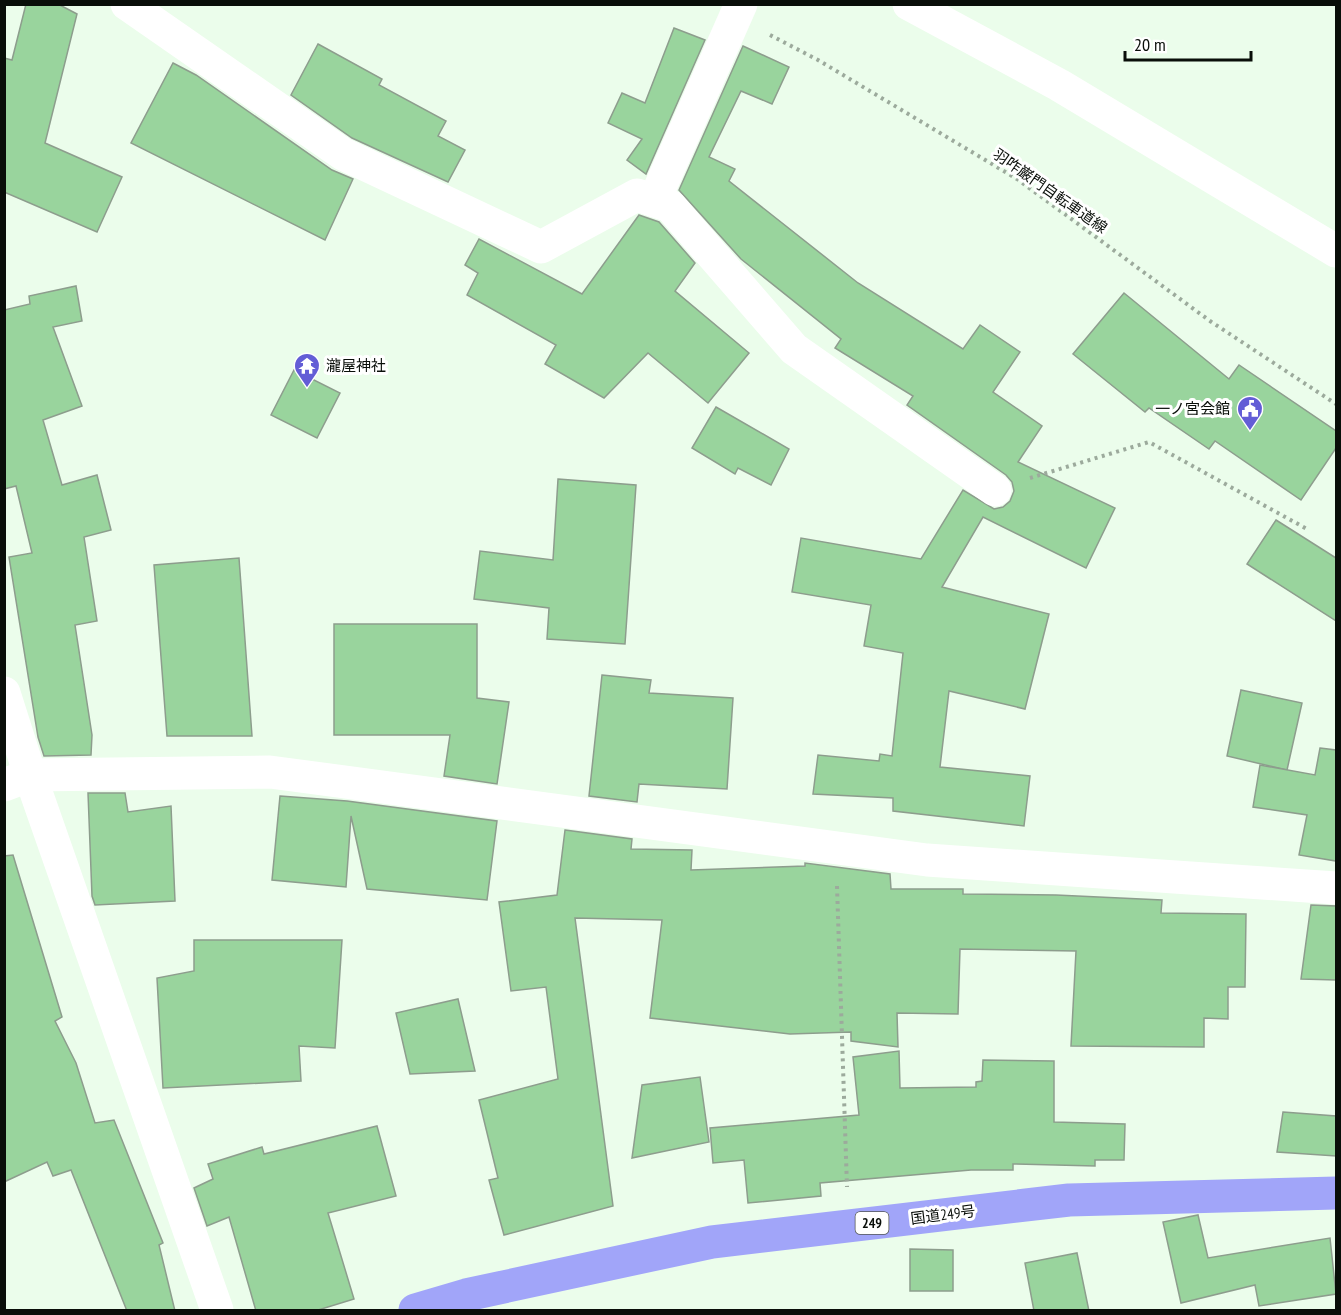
<svg xmlns="http://www.w3.org/2000/svg" width="1341" height="1315" viewBox="0 0 1341 1315" font-family="'PT Sans Narrow','Noto Sans JP',sans-serif">
<rect width="100%" height="100%" fill="#ebfdeb"/>
<g fill="#99d49d" stroke="#8d9d8d" stroke-width="1.5">
<polygon points="26,4 58,4 77,14 45,143 122,177 97,232 4,192 4,58 12,60"/>
<polygon points="674,28 705,40 646,174 627,160 642,139 608,123 622,93 645,103"/>
<polygon points="318,44 382,79 379,85 446,121 438,136 465,150 448,182 352,138 291,95"/>
<polygon points="743,46 789,67 772,104 741,91 709,157 735,169 729,181 858,283 963,349 980,325 1020,352 993,392 1042,426 1018,462 1115,508 1086,568 983,517 942,587 1049,614 1025,709 949,691 940,767 1030,776 1024,826 893,811 893,798 813,794 818,755 879,761 880,754 892,756 903,653 864,646 871,605 792,592 801,538 921,559 963,490 994,509 1003,507 1010,501 1014,491 1012,482 1006,475 907,405 913,396 835,348 841,339 741,259 679,190"/>
<polygon points="173,63 196,75 332,170 353,179 325,240 131,143"/>
<polygon points="639,215 659,222 695,263 675,291 749,353 708,403 648,353 604,398 545,364 556,345 467,295 478,273 465,265 479,239 582,294"/>
<polygon points="76,286 82,321 53,327 82,406 43,420 62,485 97,475 111,530 84,537 97,621 75,625 92,735 91,755 44,756 38,737 9,557 32,553 16,486 4,489 4,310 30,304 29,296"/>
<polygon points="1124,293 1229,379 1239,365 1336,431 1336,448 1301,500 1215,441 1209,449 1149,408 1145,412 1073,354"/>
<polygon points="294,370 340,393 317,438 271,415"/>
<polygon points="716,407 789,449 771,485 738,468 735,474 692,448"/>
<polygon points="558,479 636,485 625,644 547,639 549,608 474,599 480,551 553,560"/>
<polygon points="1276,520 1336,558 1336,621 1247,564"/>
<polygon points="239,558 252,736 167,736 154,565"/>
<polygon points="334,624 477,624 477,698 509,702 497,784 444,776 450,735 334,735"/>
<polygon points="602,675 651,680 649,693 733,698 727,789 639,784 637,802 589,796"/>
<polygon points="1241,690 1302,703 1287,770 1227,756"/>
<polygon points="1320,748 1336,750 1336,861 1299,855 1307,815 1253,807 1260,765 1315,775"/>
<polygon points="88,793 125,793 128,812 171,806 175,901 95,905 92,896"/>
<polygon points="280,796 347,801 497,821 487,900 367,889 351,816 346,887 272,880"/>
<polygon points="565,830 632,839 631,849 692,850 691,870 805,866 805,863 890,874 891,889 963,889 963,894 1056,895 1162,900 1161,913 1246,914 1245,987 1228,987 1228,1019 1204,1018 1204,1047 1071,1046 1076,951 960,949 958,1014 897,1013 898,1047 851,1041 851,1032 790,1034 650,1018 662,920 575,918 613,1206 504,1235 489,1180 498,1178 479,1100 558,1079 546,987 511,991 499,902 557,895"/>
<polygon points="13,855 62,1017 55,1021 76,1063 95,1123 114,1120 163,1243 159,1245 175,1311 127,1311 71,1170 53,1176 47,1162 4,1182 4,856"/>
<polygon points="1311,905 1336,906 1336,980 1301,979"/>
<polygon points="194,940 342,940 335,1048 299,1046 301,1081 163,1088 157,978 194,971"/>
<polygon points="458,999 475,1071 410,1074 396,1013"/>
<polygon points="899,1051 900,1088 976,1087 976,1082 982,1081 983,1060 1054,1061 1054,1122 1125,1124 1124,1160 1095,1160 1095,1166 1013,1164 1013,1170 971,1170 820,1183 821,1196 748,1203 744,1160 713,1163 710,1128 859,1115 853,1057"/>
<polygon points="700,1077 709,1142 632,1158 642,1085"/>
<polygon points="1283,1112 1336,1116 1336,1156 1277,1152"/>
<polygon points="377,1126 396,1196 328,1213 354,1299 315,1311 256,1311 229,1217 207,1226 194,1188 213,1179 208,1164 262,1147 264,1154"/>
<polygon points="1198,1215 1208,1258 1330,1238 1336,1294 1259,1306 1255,1285 1181,1303 1163,1222"/>
<polygon points="910,1249 953,1250 953,1291 910,1291"/>
<polygon points="1077,1253 1089,1311 1034,1311 1025,1263"/>
</g>
<g fill="none" stroke-linecap="round" stroke-linejoin="round">
<g stroke="#9caa9c" stroke-width="4" stroke-dasharray="3 4.5" stroke-linecap="butt">
<polyline points="770,35 818,60 1017,179 1210,321 1336,404"/>
<polyline points="1030,478 1149,442 1307,529"/>
<polyline points="837,886 847,1187"/>
</g>
<g stroke="#fff" stroke-width="33">
<polyline points="127,4 343,154 541,247 637,195 670,206 794,349 995,490"/>
<polyline points="909,4 1059,85 1336,251"/>
<polyline points="655,199 741,4"/>
<polyline points="4,693 30,775 217,1310"/>
<polyline points="4,785 30,775 270,772 927,860 1336,888"/>
</g>
<polyline stroke="#a1a5f9" stroke-width="33" points="415,1310 466,1295 712,1242 1069,1200 1336,1193"/>
</g>
<defs>
<symbol id="temple-pin" viewBox="-11 -11 22 30"><path d="M0 17L-7.5 6A9.5 9.5 0 1 1 7.5 6Z" fill="#635dd6" stroke="#fff"/><path d="M0-6L5-2H3V0L6.5 2.5H4V6H1.5V3h-3V6H-4V2.5H-6.5L-3 0V-2H-5Z" fill="#fff"/></symbol>
<symbol id="civic-pin" viewBox="-11 -11 22 30"><path d="M0 17L-7.5 6A9.5 9.5 0 1 1 7.5 6Z" fill="#635dd6" stroke="#fff"/><path d="M-.6-6.5H3V-4.5H.6V-3L4-1V1h2V6H-6V1h2V-1L-.6-3ZM-1.2 2.5V6h2.4V2.5Z" fill="#fff"/></symbol>
</defs>
<g fill-rule="evenodd">
<use href="#temple-pin" x="292" y="351" width="30" height="40"/>
<use href="#civic-pin" x="1235" y="394" width="30" height="40"/>
</g>
<g text-anchor="middle" stroke-width="6" stroke-linejoin="round" paint-order="stroke">
<rect fill="#fff" stroke="#535653" stroke-width="1.5" x="855.5" y="1212" width="33" height="22" rx="4.5"/>
<g font-size="14" font-weight="bold" fill="#090e09">
<text x="872" y="1228">249</text>
</g>
<g font-size="15" fill="#090e09" stroke="#fff">
<text transform="translate(1050 191) rotate(35)" y="5">羽咋巌門自転車道線</text>
<text transform="translate(943 1215) rotate(-7)" y="5">国道249号</text>
</g>
<g font-size="15" fill="#090e09" stroke="#fff" text-anchor="start">
<text x="326" y="371">瀧屋神社</text>
<text x="1230" y="414" text-anchor="end">一ノ宮会館</text>
</g>
</g>
<rect width="1341" height="1315" fill="none" stroke="#090e09" stroke-width="12"/>
<path d="M1125 51v9h126v-9" fill="none" stroke="#090e09" stroke-width="3"/>
<text x="1134" y="51" font-size="18" fill="#090e09" stroke="#ffffff" stroke-width="4.5" paint-order="stroke">20 m</text>
</svg>
